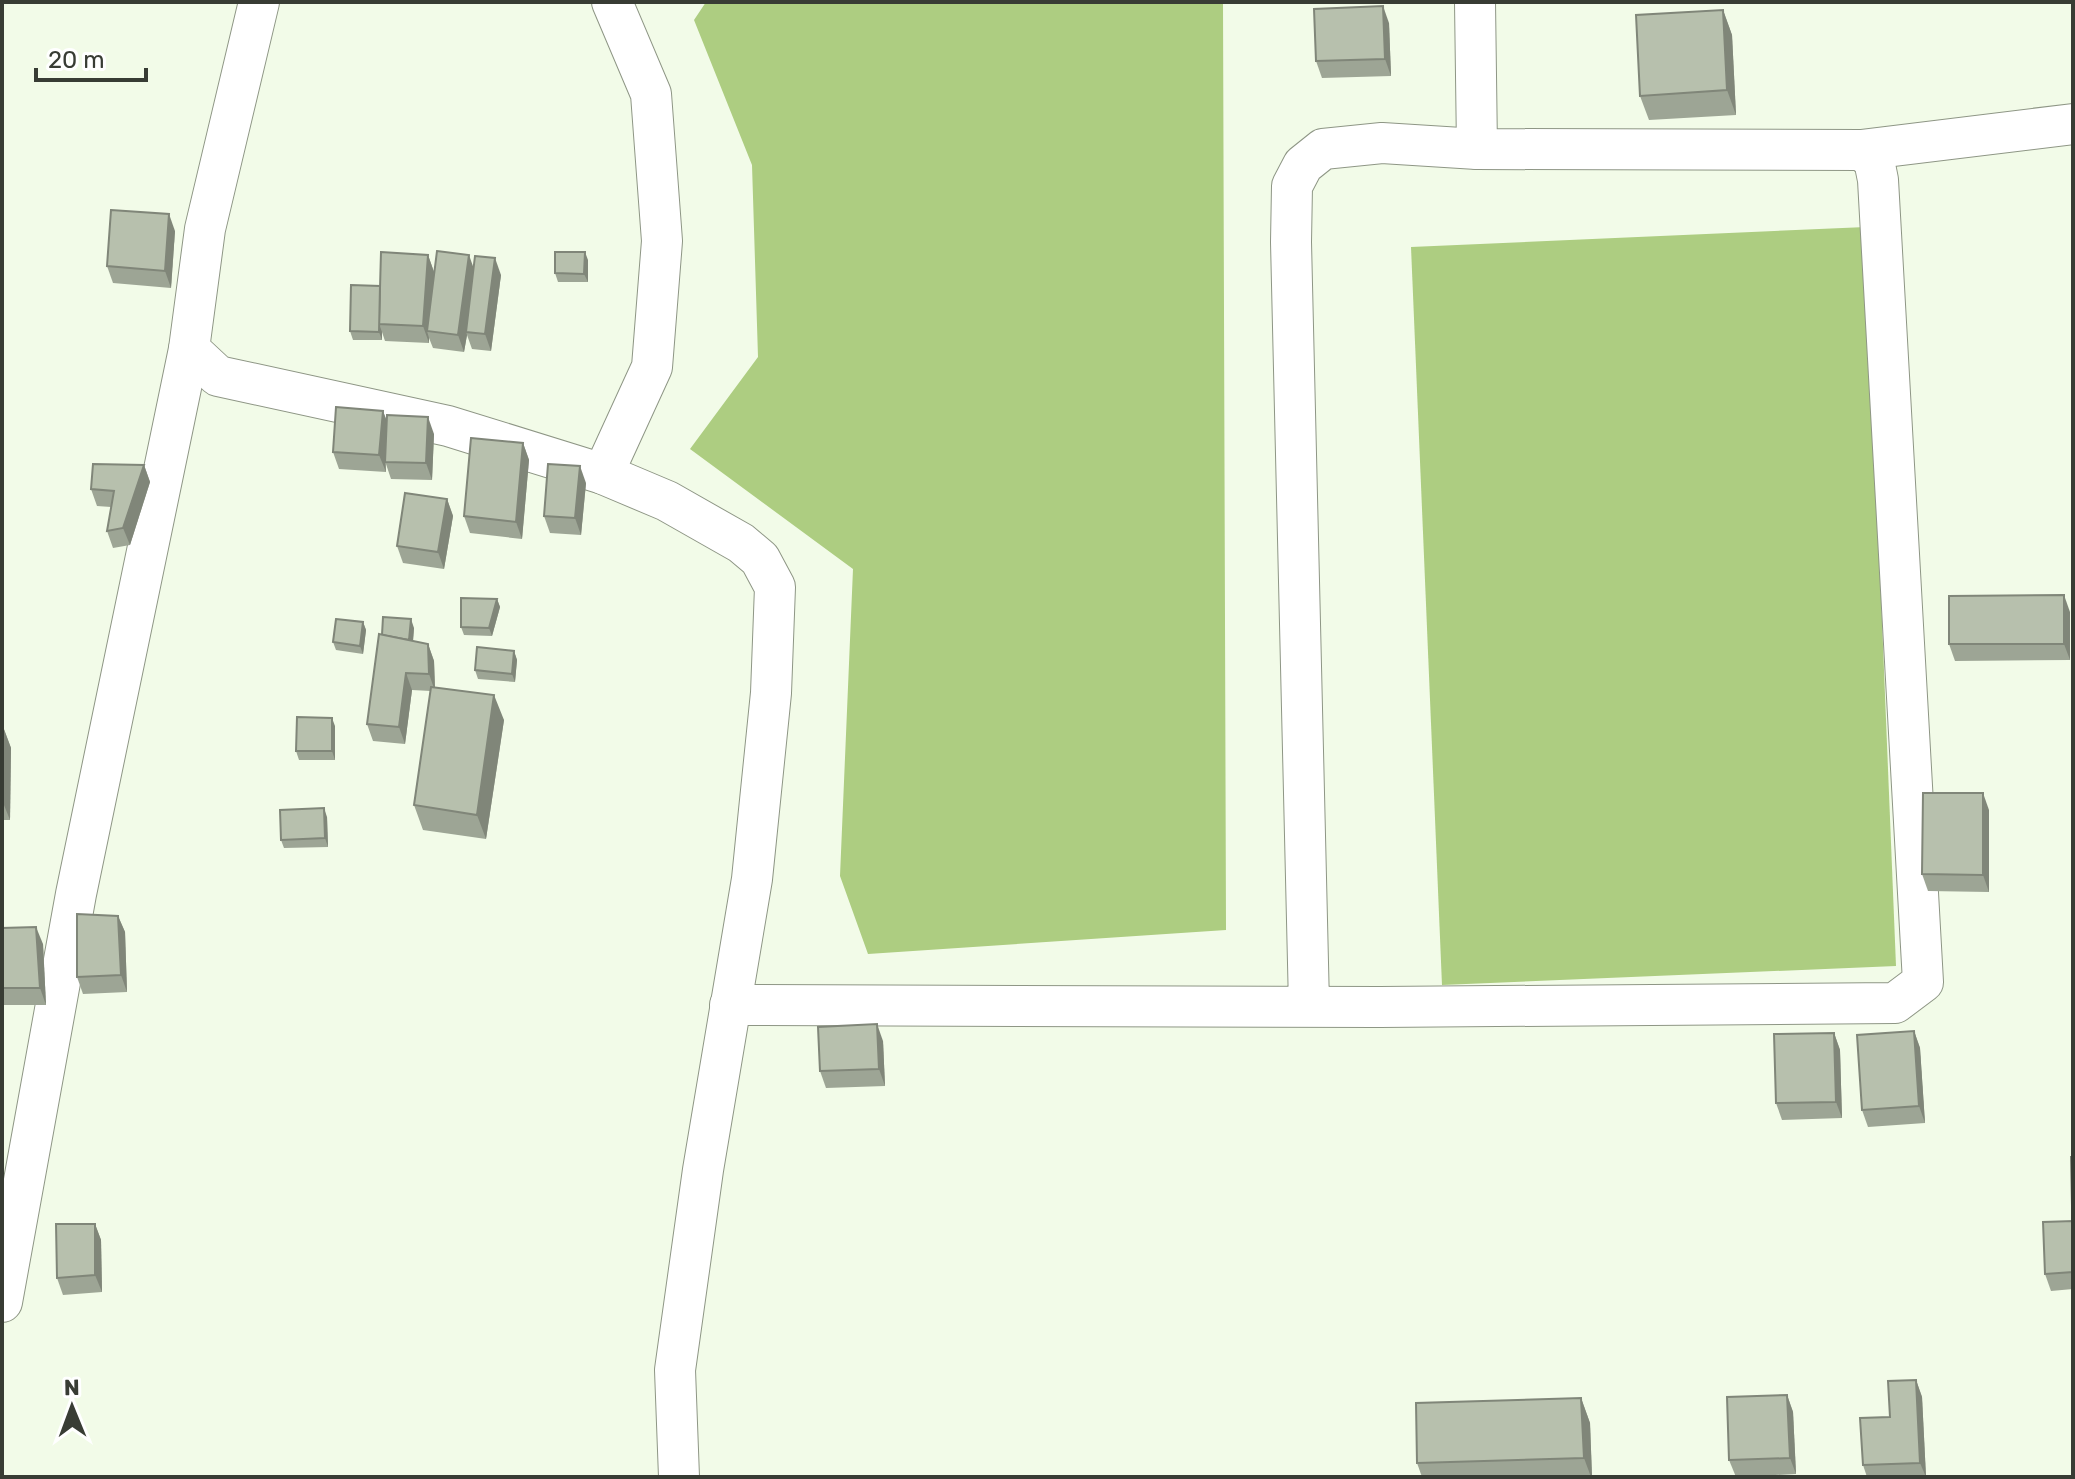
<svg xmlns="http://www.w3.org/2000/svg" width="2075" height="1479" viewBox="0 0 2075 1479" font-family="Rubik,sans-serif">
<rect width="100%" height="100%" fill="#f2fbe8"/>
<g fill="#adcd81">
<polygon points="706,2 1223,2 1226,930 868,954 840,876 853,569 690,449 758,357 752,165 694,20"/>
<polygon points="1866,227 1896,966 1442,985 1411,247"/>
</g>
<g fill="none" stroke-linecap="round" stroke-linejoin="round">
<defs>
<g id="minor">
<polyline points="259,2 205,229 189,349 218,376 448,426 603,474 667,501 741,543 760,559 775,587 771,693 752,879 703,1170 675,1370 679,1477"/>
<polyline points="1475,2 1477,149"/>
<polyline points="1861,150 2073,124"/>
<polyline points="603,474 652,367 662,241 651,94 612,2"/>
<polyline points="730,1005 1380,1007 1895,1003 1923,982 1878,180 1874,160 1861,150 1477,149 1382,143 1323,149 1303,165 1292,186 1291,242 1309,1005"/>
<polyline points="2,1302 76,894 189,349"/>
</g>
</defs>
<use href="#minor" stroke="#8e9685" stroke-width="42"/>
<use href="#minor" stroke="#fff" stroke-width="40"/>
</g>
<g fill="#9da595">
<polygon points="1723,10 1732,35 1736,115 1649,120 1640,96"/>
<polygon points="1389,23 1391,76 1322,78 1316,61"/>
<polygon points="175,231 171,288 113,283 107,266"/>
<polygon points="428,255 434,272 433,283 474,267 501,275 491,351 472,349 467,335 464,352 433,348 429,338 429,343 385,341 382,332 382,340 353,340 350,331 380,286"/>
<polygon points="588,260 588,282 558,282 555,273"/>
<polygon points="383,411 387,422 434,434 432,480 391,479 386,464 386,472 339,469 333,452"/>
<polygon points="523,443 529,460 522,539 470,533 464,516"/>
<polygon points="144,465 150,482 130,545 113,548 107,531 111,507 97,506 91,489"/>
<polygon points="586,483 581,535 550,533 544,516"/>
<polygon points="447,499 453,516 444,569 403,563 397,546"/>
<polygon points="497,599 500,607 492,636 464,635 461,627"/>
<polygon points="2070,612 2070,660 1955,661 1949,644"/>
<polygon points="363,622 366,630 363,654 336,650 333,642"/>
<polygon points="414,628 413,641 428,644 434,661 435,687 504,720 486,839 423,830 414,805 431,691 412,690 405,744 373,741 367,724 382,635"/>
<polygon points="514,651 517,660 515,682 478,679 475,670"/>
<polygon points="2,724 11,748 10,820 2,820"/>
<polygon points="335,726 335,760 299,760 296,751"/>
<polygon points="1989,810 1989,892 1928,891 1922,874"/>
<polygon points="327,817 328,847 284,848 281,840"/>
<polygon points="118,916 125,932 127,992 83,994 77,977"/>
<polygon points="2,928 43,944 46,1005 2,1005"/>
<polygon points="1914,1031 1920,1048 1925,1123 1868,1127 1862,1110"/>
<polygon points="1834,1033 1840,1050 1842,1118 1782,1120 1776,1103"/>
<polygon points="883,1041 885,1086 826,1088 820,1071"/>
<polygon points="2073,1221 2073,1289 2051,1291 2045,1274"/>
<polygon points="95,1224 101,1240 102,1292 63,1295 57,1278"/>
<polygon points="1916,1380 1922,1397 1926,1477 1867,1477 1863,1465 1890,1417"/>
<polygon points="1787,1395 1793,1412 1796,1474 1736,1477 1729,1460"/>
<polygon points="1581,1398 1590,1423 1592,1477 1422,1477 1417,1463"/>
</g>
<g fill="#808679">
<polygon points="1383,6 1389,23 1391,76 1385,59"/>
<polygon points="1723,10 1732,35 1736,115 1727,90"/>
<polygon points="169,214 175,231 171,288 165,271"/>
<polygon points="585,252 588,260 588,282 584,274"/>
<polygon points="428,255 434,272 430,331 427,331 429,338 429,343 423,326"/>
<polygon points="469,255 475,272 466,332 467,335 464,352 458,335"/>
<polygon points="495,258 501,275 491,351 485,334"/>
<polygon points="380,286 379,324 382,332 382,340 379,332"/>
<polygon points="383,411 389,427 385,462 386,472 379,455"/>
<polygon points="428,417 434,434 432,480 426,463"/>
<polygon points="523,443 529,460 522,539 516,522"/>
<polygon points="144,465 150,482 130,545 123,528"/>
<polygon points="580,466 586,483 581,535 575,518"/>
<polygon points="447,499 453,516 444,569 438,552"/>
<polygon points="2064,595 2070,612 2070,660 2064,644"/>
<polygon points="497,599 500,607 492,636 489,628"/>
<polygon points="411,619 414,628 412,653 409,644"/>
<polygon points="363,622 366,630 363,654 360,646"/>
<polygon points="428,644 434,661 435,691 429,674"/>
<polygon points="514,651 517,660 515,682 512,674"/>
<polygon points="406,673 412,690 405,744 399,727"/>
<polygon points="494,695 504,720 486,839 477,815"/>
<polygon points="332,718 335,726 335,760 332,751"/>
<polygon points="2,724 11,748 10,820 2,800"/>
<polygon points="1983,793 1989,810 1989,892 1983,875"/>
<polygon points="324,808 327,817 328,847 325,838"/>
<polygon points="118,916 125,932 127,992 121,975"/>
<polygon points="36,927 43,944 46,1005 40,988"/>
<polygon points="877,1024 883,1041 885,1086 879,1069"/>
<polygon points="1914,1031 1920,1048 1925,1123 1919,1106"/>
<polygon points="1834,1033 1840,1050 1842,1118 1836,1102"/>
<polygon points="2,1058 4,1065 4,1094 2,1089"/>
<polygon points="95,1224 101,1240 102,1292 95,1275"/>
<polygon points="1916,1380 1922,1397 1926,1477 1920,1463"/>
<polygon points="1787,1395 1793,1412 1796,1474 1790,1458"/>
<polygon points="1581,1398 1590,1423 1592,1477 1591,1477 1584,1458"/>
</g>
<g fill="#b7c0ad" stroke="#808679" stroke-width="2">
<polygon points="1383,6 1385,59 1316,61 1314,9"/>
<polygon points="1723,10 1727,90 1640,96 1636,15"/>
<polygon points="111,210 169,214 165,271 107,266"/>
<polygon points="437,251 469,255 458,335 427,331"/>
<polygon points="381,252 428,255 423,326 379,324"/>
<polygon points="555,252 585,252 584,274 555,273"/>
<polygon points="475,256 495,258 485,334 466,332"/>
<polygon points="351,285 380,286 379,332 350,331"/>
<polygon points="336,407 383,411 379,455 333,452"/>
<polygon points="387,415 428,417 426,463 385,462"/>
<polygon points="471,438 523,443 516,522 464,516"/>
<polygon points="93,464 144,465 123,528 107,531 114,491 91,489"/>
<polygon points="548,464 580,466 575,518 544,516"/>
<polygon points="405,493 447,499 438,552 397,546"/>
<polygon points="2064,595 2064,644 1949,644 1949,596"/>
<polygon points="461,598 497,599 489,628 461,627"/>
<polygon points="383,617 411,619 409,640 382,635"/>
<polygon points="336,619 363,622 360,646 333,642"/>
<polygon points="379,634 428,644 429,674 406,673 399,727 367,724"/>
<polygon points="477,647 514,651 512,674 475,670"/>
<polygon points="431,687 494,695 477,815 414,805"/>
<polygon points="297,717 332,718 332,751 296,751"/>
<polygon points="1923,793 1983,793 1983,875 1922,874"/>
<polygon points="324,808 325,838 281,840 280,810"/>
<polygon points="77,914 118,916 121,975 77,977"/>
<polygon points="36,927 40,988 2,988 2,928"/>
<polygon points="877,1024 879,1069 820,1071 818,1027"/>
<polygon points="1914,1031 1919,1106 1862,1110 1857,1035"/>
<polygon points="1834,1033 1836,1102 1776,1103 1774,1034"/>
<polygon points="2071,1157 2073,1157 2073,1205 2072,1205"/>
<polygon points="2073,1221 2073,1272 2045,1274 2043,1222"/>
<polygon points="56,1224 95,1224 95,1275 57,1278"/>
<polygon points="1916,1380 1920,1463 1863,1465 1860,1418 1890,1417 1888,1381"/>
<polygon points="1787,1395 1790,1458 1729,1460 1727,1397"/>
<polygon points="1581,1398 1584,1458 1417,1463 1416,1403"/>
</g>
<rect width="2075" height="1479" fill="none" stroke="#383c34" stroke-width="8"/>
<g transform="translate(72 1407) rotate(359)" stroke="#ffffff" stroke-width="6" paint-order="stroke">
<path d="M0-6L14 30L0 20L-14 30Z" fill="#383c34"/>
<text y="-12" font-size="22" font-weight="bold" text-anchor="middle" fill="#383c34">N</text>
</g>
<path d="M36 68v12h110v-12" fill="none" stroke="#383c34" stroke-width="4"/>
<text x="48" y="68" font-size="24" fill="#383c34" stroke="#ffffff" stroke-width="6" paint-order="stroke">20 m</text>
</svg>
